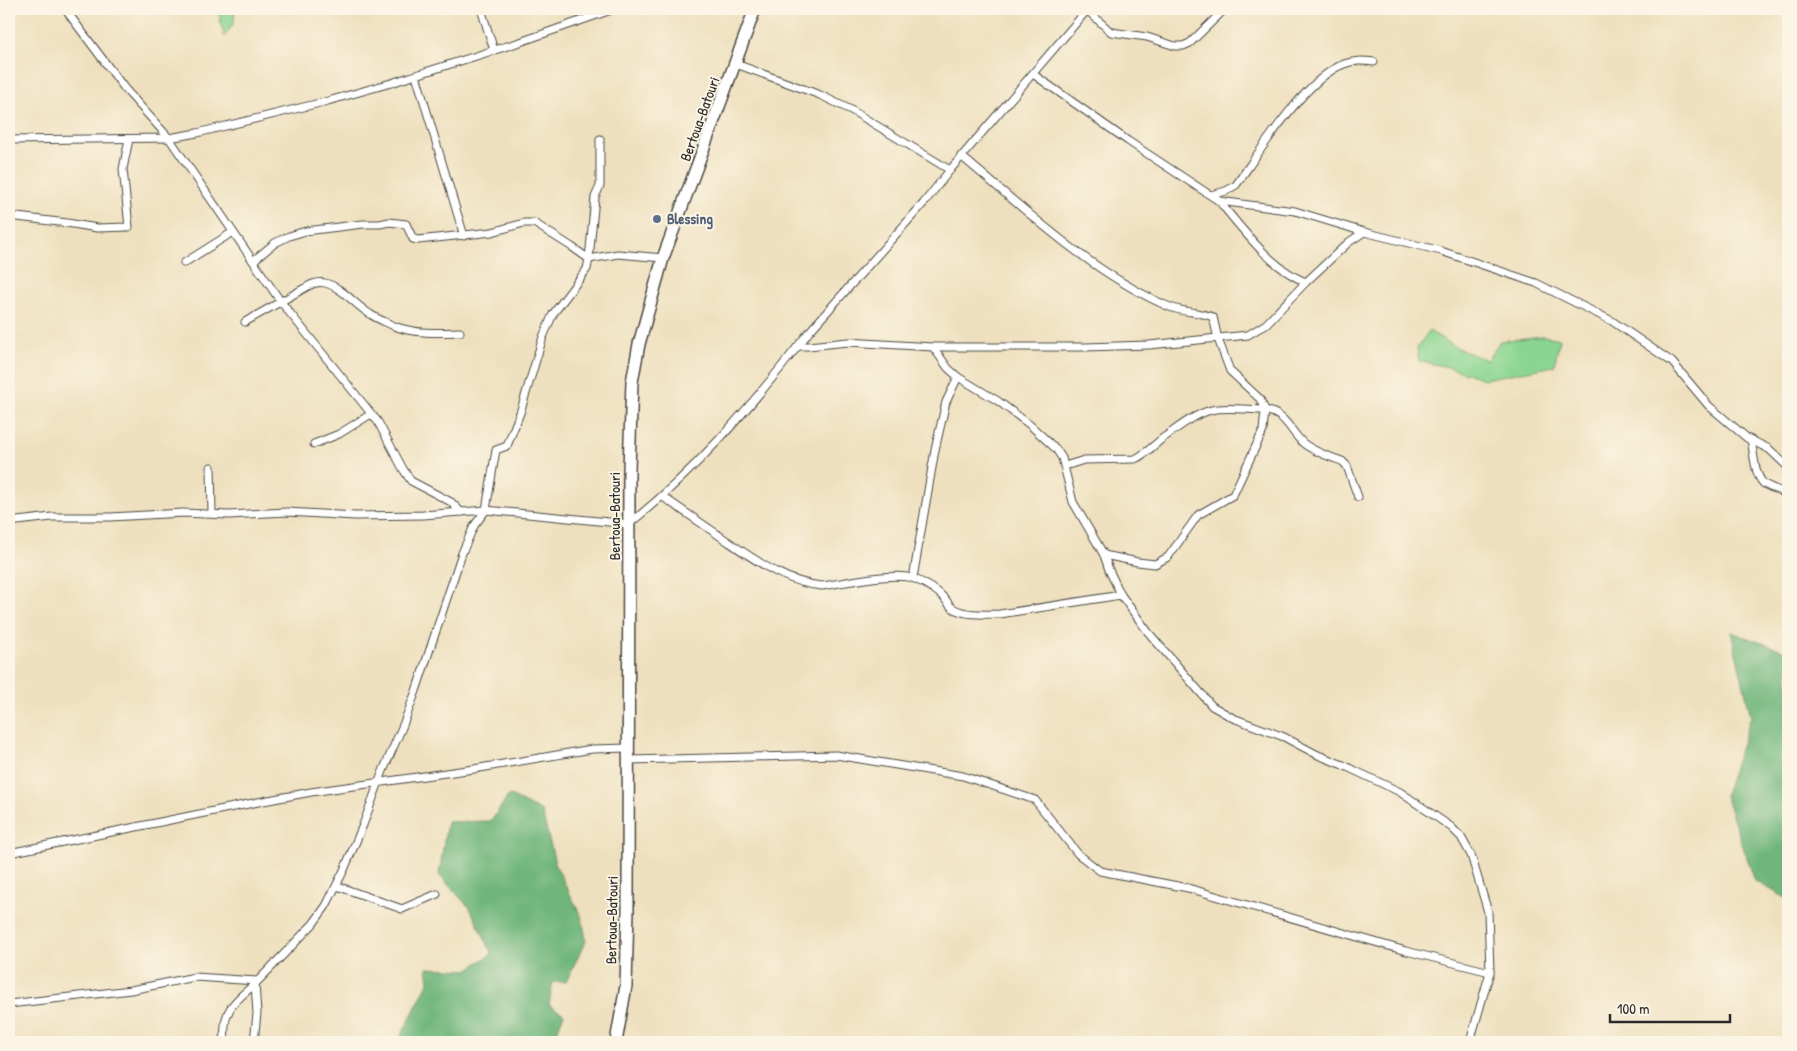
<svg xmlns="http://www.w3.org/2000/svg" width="1797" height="1051" viewBox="0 0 1797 1051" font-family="'Patrick Hand',sans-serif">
<rect width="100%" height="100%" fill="#fcf5e5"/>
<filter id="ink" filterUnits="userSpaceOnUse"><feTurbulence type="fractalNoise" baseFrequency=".02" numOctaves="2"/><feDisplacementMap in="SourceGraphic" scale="10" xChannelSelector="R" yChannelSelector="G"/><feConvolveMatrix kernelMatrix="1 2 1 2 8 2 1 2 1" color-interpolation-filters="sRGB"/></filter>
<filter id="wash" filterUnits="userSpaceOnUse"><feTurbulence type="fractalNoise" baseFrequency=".0096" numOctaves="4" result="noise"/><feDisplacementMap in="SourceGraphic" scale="20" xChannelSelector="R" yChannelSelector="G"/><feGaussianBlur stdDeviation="1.12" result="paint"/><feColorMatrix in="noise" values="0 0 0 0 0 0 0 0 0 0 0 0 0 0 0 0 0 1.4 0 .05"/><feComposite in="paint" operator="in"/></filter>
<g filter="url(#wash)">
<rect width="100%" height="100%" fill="#eee0be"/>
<g fill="#8ad591" stroke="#5a805e">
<polygon points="218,9 235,9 234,23 224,37"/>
<polygon points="1429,331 1463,351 1487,360 1500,341 1543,336 1560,339 1554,366 1484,379 1448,367 1419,361 1417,348"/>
</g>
<g fill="#6fb67b" stroke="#4d7053">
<polygon points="1731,632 1788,652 1788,899 1755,881 1725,795 1751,716"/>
<polygon points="509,795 542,812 556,866 582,918 586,940 566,982 553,982 549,1005 564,1014 553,1042 398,1042 429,981 427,968 467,970 492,954 470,908 439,875 447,822 491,821"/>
</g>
</g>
<g filter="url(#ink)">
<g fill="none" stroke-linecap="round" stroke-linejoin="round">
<defs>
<g id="minor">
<polyline points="65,9 125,89 169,138 281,302 378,422 403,469 411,481 451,502 461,512"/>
<polyline points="481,9 494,50"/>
<polyline points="1087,10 1111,32 1147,37 1175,46 1183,46 1190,43 1225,9"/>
<polyline points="736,64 820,95 851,110 950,170"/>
<polyline points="1033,74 1128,141 1219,201 1295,211 1364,232"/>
<polyline points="416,75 464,236"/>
<polyline points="9,140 169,138 197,133 328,101 391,83 520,42 614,9"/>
<path d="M961,156C1026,210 1088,270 1165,305C1181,313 1198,311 1213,317L1218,339L1230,371L1260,399L1265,410L1263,431L1233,495L1198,515L1168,557L1155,564L1138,562L1104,555"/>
<path d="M1211,195L1226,191L1236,185C1260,151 1306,78 1344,64C1354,60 1364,61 1374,62"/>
<path d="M1219,201C1242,229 1272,269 1306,282"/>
<polyline points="9,216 67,223 97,228 129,227 123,169 129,139"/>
<polyline points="253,261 275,243 289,236 306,231 363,224 380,224 389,222 406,224 413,239 418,240 492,232 524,223 534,223 572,247 589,259 595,197 600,186 600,139"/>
<polyline points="184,263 233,232"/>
<path d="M245,322L303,289C310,285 317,281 325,283C342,287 355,305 370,314C377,319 386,322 394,326C415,334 437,333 460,332"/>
<polyline points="798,346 809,332 923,204 950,170 1088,9"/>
<polyline points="933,347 948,368 958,377 998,401 1030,425 1056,449 1062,458 1073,502 1104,555 1109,570 1121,595 1148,632 1212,706 1233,718 1284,737 1318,755 1343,765 1400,792 1451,827 1461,837 1471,855 1488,912 1490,972 1470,1042"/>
<path d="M1751,440C1754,453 1754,473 1763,483C1767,487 1782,491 1788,495"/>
<polyline points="314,444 339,434 371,414"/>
<path d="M1065,466L1084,460L1135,459C1146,454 1154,445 1163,438C1178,428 1193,415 1211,410C1226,406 1249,410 1265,410C1287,415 1289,430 1303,443C1314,452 1330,457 1342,461L1347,466L1358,497"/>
<polyline points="211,467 212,514"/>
<path d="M663,497C682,510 701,523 720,536C751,557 784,583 822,586C845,583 895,571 915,579C924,583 937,590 944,598C948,602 949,606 954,609C968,616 986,614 1000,614L1121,595"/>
<path d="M9,522L52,517H110L183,513L229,515L287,512L355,516L423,515L486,510L629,524C695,471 746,412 798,346H808L848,342L933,347H1085L1149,345L1248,335L1266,324L1306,282L1349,242L1364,232L1441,251L1536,283L1612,321L1672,362L1709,406L1747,438L1769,449L1788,467"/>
<polyline points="913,578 935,450 946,402 958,377"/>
<polyline points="629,760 836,755 963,776 1035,800 1078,854 1100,871 1188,888 1406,951 1490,972"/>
<polyline points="9,853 258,802 311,792 474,769 592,749 629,748"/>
<polyline points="337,886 402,909 437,894"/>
<polyline points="9,1004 131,990 195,977 257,981"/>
<path d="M225,1042C222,1011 232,1003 255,984"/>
<polyline points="254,1042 257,1013 255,984 313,924 326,906 344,870 363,825 383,771 403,725 416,691 462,553 474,526 486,510 496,450 507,446 520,413 543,337 553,314 587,269 589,259 618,254 663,258"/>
</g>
<polyline id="trunk" points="616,1042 626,986 628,909 629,469 632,382 639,344 663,258 755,9"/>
</defs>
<use href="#minor" stroke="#484641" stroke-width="9"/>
<use href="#trunk" stroke="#484641" stroke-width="14"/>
<use href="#minor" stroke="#fff" stroke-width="7"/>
<use href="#trunk" stroke="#fff" stroke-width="11"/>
</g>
</g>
<circle fill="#5c6f8a" stroke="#fcf5e5" stroke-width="2" cx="657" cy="219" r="5"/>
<g text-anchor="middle" stroke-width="4" stroke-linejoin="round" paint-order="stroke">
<g font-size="15" fill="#2b2b2b" stroke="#fcf5e5">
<text transform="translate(700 119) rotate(-70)" y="5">Bertoua-Batouri</text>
<text transform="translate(615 516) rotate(-90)" y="5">Bertoua-Batouri</text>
<text transform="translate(612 920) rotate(-89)" y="5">Bertoua-Batouri</text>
</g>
<g font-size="15" font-weight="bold" fill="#4e5e75" stroke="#fcf5e5" text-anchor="start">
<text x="667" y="224">Blessing</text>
</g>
</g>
<rect width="1797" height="1051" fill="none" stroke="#fcf5e5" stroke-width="30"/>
<path d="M1610 1014v8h120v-8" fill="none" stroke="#2b2b2b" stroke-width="2.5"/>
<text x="1617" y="1014" font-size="15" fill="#2b2b2b" stroke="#fcf5e5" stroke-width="4" paint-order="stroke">100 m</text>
</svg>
